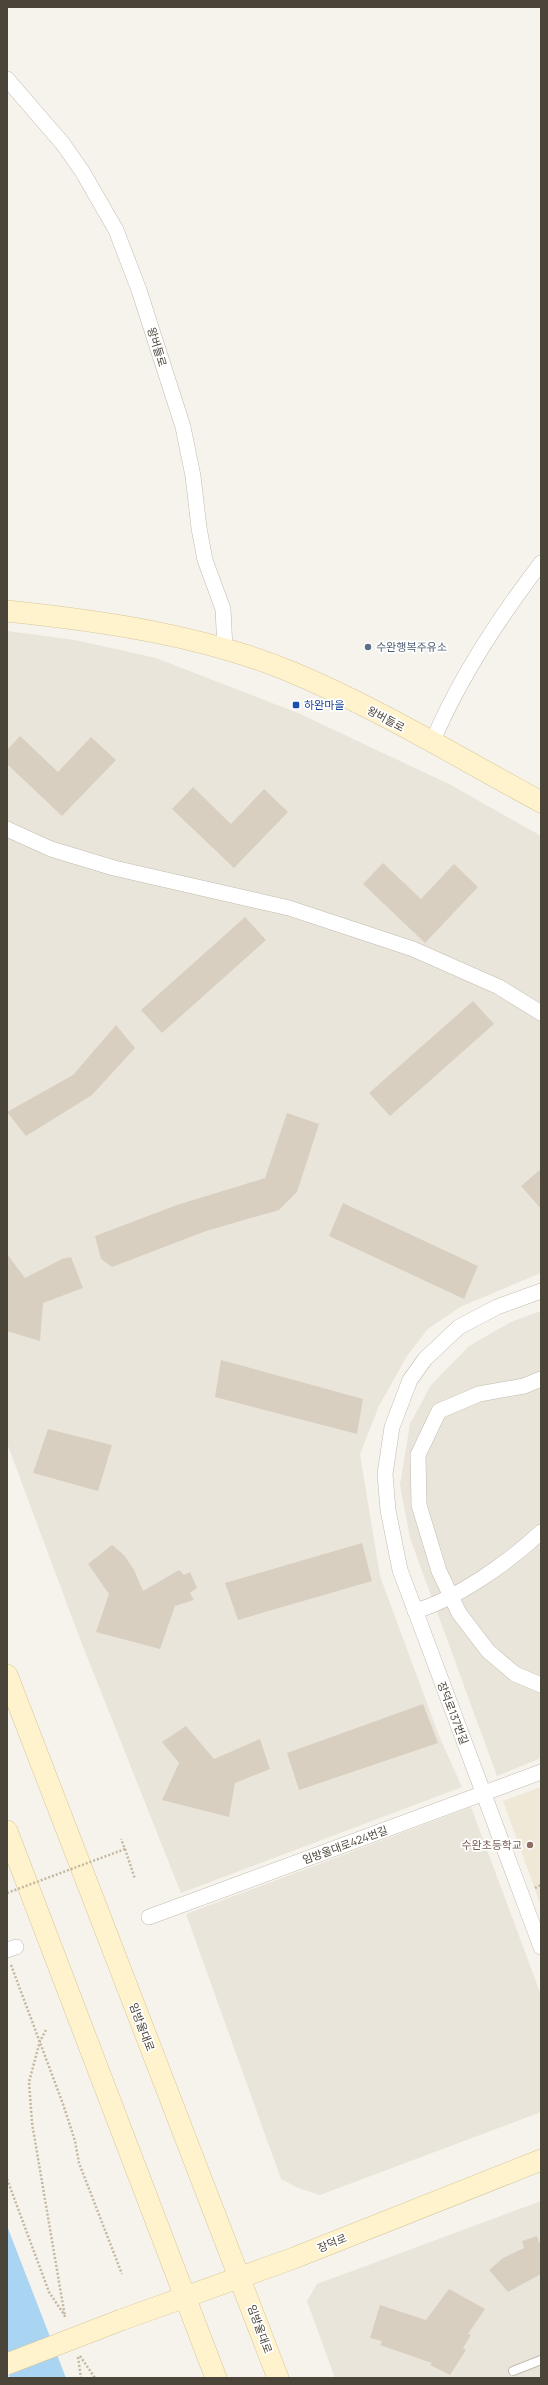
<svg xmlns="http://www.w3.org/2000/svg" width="548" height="2385" viewBox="0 0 548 2385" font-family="Manrope,'Noto Sans KR',sans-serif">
<rect width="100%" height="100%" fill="#f6f3ec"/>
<g fill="#eae5da">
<polygon points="7,631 75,640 156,658 298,713 451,785 541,836 541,1273 460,1307 428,1329 407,1356 379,1406 360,1454 380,1576 439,1736 462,1787 181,1893 80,1639 7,1443"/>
<polygon points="541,1311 541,1758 497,1776 410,1538 400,1485 410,1424 431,1385 469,1346 511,1322"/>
<polygon points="471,1807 541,1995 541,2112 320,2195 298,2188 281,2179 186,1914"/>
<polygon points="541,2201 541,2378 335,2378 307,2301 317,2284"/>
</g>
<polygon fill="#efe8d6" points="541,1787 541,1906 503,1801"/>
<polygon fill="#a9d4f2" points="7,2226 66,2378 10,2378 7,2371"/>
<g fill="#d8cfc1">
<polygon points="20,736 58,772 91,737 116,760 62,816 7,764 7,750"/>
<polygon points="193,787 231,824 264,789 288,812 234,868 172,809"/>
<polygon points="383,863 421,899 454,864 478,887 425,943 363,884"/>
<polygon points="245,917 266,940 162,1033 141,1010"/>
<polygon points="473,1001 494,1024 390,1116 369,1093"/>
<polygon points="116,1025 135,1048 92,1095 26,1136 7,1112 73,1075"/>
<polygon points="287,1113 319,1124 297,1192 279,1210 206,1231 112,1267 101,1259 95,1236 177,1205 265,1178"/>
<polygon points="541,1169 541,1209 521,1186"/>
<polygon points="343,1203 478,1266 464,1299 329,1236"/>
<polygon points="7,1254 25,1278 62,1259 71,1257 83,1288 43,1303 40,1341 7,1331"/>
<polygon points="221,1360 363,1399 357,1434 215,1397"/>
<polygon points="48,1429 112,1445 98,1491 33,1473"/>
<polygon points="362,1543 372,1581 238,1620 225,1583"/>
<polygon points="112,1545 124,1555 134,1570 143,1591 179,1570 184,1575 190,1572 197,1588 190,1593 194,1600 175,1606 160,1649 96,1632 109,1594 88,1564"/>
<polygon points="423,1704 438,1743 299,1790 287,1753"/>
<polygon points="186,1726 214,1759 260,1739 270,1769 235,1783 229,1817 162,1800 179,1763 162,1742"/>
<polygon points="537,2236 539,2243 541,2243 541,2274 508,2292 489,2270 503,2258 524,2248 522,2241"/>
<polygon points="449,2289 485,2309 468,2334 471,2335 463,2348 466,2350 450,2375 430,2365 432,2363 380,2345 382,2341 370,2338 380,2305 426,2320"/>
</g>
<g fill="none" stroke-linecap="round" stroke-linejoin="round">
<defs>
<polyline id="lane" points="513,2371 541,2360"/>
<g id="street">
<polyline points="7,79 63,144 82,171 116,230 139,290 183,427 193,476 199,528 205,560 223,609 225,649"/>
<path d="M432,743C459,678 499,618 541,563"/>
<polyline points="7,829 51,849 114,868 289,908 413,949 499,987 541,1013"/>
<polyline points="541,1291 497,1307 459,1327 425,1359 410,1380 392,1427 385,1474 388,1510 400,1570 541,1947"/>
<polyline points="541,1379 524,1386 479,1394 439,1411 418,1455 419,1505 439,1571 459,1613 488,1651 515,1674 541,1685"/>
<path d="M415,1611C457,1599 509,1562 541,1532"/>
<polyline points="149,1917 541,1772"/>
<polyline points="7,1950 16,1947"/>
</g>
<g id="secondary">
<path d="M7,611C102,621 201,635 289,671C376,707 458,757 541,802"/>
<polyline points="7,1675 278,2378"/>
<polyline points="7,1831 216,2378"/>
<polyline points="121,2320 294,2258 541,2160"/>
</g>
</defs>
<use href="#lane" stroke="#c2bbae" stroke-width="10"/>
<use href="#street" stroke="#c2bbae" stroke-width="16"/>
<use href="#secondary" stroke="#d6c79b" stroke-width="22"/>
<g stroke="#c4b79f" stroke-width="2.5" stroke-dasharray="2 2" stroke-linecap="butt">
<polyline points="125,1849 135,1879"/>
<polyline points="535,1888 541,1885"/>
<polyline points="11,1965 63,2104 75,2141 79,2163 122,2274"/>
<polyline points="46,2030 40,2041 29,2082 32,2123 65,2317"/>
<polyline points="7,2179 49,2292 65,2316"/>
<polyline points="80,2356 95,2378"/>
<polyline points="78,2357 81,2378"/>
</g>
<use href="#lane" stroke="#fff" stroke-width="8"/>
<use href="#street" stroke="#fff" stroke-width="15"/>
<use href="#secondary" stroke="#fff3cd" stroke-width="21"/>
<defs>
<polyline id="secondary-bridge" points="7,2364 121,2320"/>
</defs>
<use href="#secondary-bridge" stroke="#d6c79b" stroke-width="22" stroke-linecap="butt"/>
<polyline stroke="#c4b79f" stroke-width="2.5" stroke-dasharray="2 2" stroke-linecap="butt" points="7,1893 125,1849 121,1839"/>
<use href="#secondary-bridge" stroke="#fff3cd" stroke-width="21"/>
</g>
<circle fill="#5c6f8a" stroke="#fff" stroke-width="1.5" cx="368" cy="647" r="4"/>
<rect fill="#1a4fb4" stroke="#fff" stroke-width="1.5" x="292" y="701" width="8" height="8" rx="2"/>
<circle fill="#8d6e63" stroke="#fff" stroke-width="1.5" cx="530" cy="1845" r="4"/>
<g text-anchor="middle" stroke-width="3.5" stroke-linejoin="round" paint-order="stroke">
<g font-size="11" fill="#4b4439" stroke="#fff">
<text transform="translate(157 347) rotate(73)" y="4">왕버들로</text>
<text transform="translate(386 719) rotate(28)" y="4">왕버들로</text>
<text transform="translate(453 1713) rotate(69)" y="4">장덕로137번길</text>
<text transform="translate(345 1845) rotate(-20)" y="4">임방울대로424번길</text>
<text transform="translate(142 2027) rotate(69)" y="4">임방울대로</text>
<text transform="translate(332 2243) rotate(-22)" y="4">장덕로</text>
<text transform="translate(260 2329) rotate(70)" y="4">임방울대로</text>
</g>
<g font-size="11" fill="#4e5e75" stroke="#fff" text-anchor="start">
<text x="376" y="651">수완행복주유소</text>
</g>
<g font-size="11" fill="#164399" stroke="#fff" text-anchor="start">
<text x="304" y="709">하완마을</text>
</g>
<g font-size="11" fill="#785e54" stroke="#fff" text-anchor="end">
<text x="522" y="1849">수완초등학교</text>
</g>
</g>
<rect width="548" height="2385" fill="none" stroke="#4b4439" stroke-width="16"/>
</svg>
